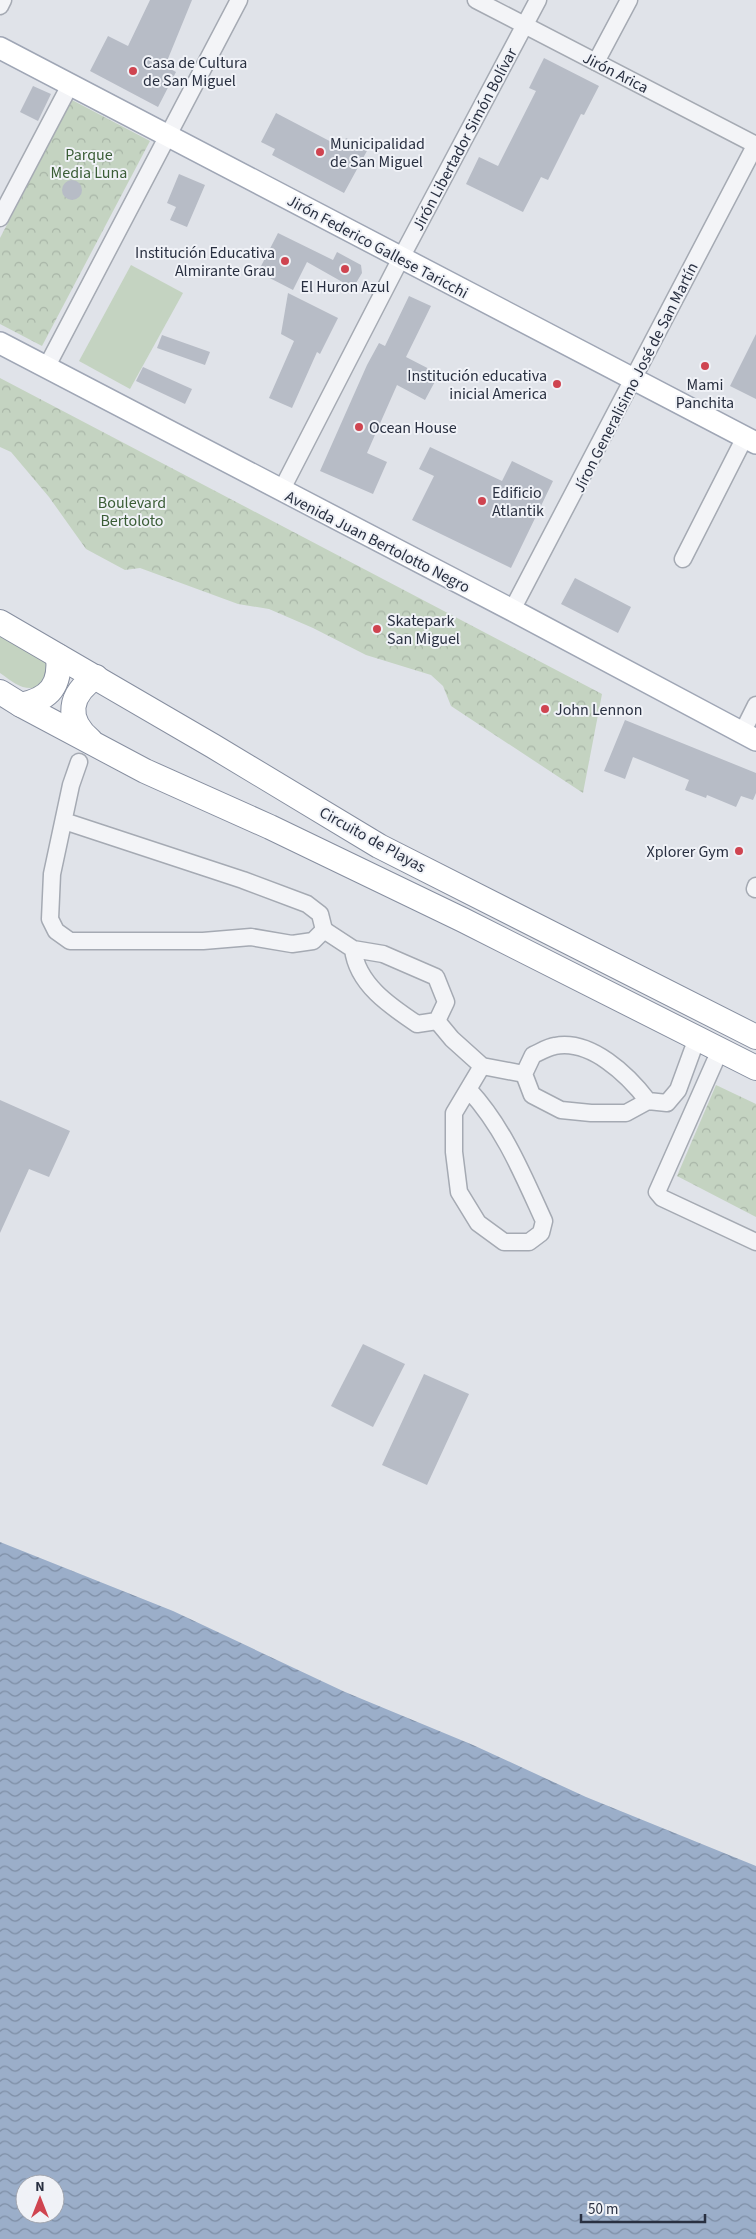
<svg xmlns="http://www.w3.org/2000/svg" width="756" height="2239" viewBox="0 0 756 2239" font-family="'Source Sans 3',sans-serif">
<defs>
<pattern id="park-crowns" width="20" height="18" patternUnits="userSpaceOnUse" patternTransform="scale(1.25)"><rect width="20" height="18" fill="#c4d3c1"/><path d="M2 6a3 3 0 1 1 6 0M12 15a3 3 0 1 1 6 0" fill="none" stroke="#a8b5a7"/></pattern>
<pattern id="water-waves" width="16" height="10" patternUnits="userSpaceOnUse" patternTransform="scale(1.25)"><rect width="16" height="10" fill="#9baec9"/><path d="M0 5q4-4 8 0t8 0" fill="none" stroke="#7e8ea5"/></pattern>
</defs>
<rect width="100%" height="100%" fill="#e0e3e9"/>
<g fill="#c4d3c1">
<polygon points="131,265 183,293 130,389 79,361"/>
<path d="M0,633L44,657C49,668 47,675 43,686C23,692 16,684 0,673Z"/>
</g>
<g fill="url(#park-crowns)">
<polygon points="72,100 150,141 42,346 0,324 0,238"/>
<polygon points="0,378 602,694 583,793 451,706 443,686 431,675 366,655 313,628 269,609 238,604 140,568 125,570 86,549 49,497 11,452 0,447"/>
<polygon points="716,1085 756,1104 756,1217 677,1176"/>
</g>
<path fill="url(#water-waves)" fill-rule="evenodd" d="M0,1542L173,1611L345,1692L473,1745L586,1797L756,1866V2239H0ZM25,2184H55V2214H25Z"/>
<g fill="#b7bcc6">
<polygon points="150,0 192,0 165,66 176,72 158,107 90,71 108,36 128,46"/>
<polygon points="544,58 599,86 584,115 581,114 548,180 541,177 523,212 466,184 479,157 498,166 536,91 529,88"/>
<polygon points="33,86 51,94 38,121 20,112"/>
<polygon points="276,113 341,147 346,138 368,149 344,193 272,155 275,149 261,142"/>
<polygon points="179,174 205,185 187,227 170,220 176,207 167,203"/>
<circle cx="72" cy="190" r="10"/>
<polygon points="278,233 333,260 337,252 361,265 362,273 353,288 307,262 293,290 258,272"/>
<polygon points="288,293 338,318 320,354 317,352 292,408 269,398 294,341 281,334"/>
<polygon points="409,296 431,306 406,357 439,374 425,400 397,385 367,453 387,462 373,494 320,471 367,365 379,343 385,346"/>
<polygon points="756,334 756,399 730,386"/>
<polygon points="162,335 210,352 205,365 157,348"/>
<polygon points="143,367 192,389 185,404 136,381"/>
<polygon points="430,447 502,481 512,461 553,481 511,568 412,520 434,476 419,469"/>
<polygon points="575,578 631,607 618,633 561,604"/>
<polygon points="625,720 756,773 756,793 753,800 741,796 736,807 707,795 706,798 685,790 689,780 633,757 625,779 604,771"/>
<polygon points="0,1100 70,1131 49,1177 29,1169 0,1233"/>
<polygon points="363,1344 405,1364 373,1427 331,1406"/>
<polygon points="424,1374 469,1394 427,1485 382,1465"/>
</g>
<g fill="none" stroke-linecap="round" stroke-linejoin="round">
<defs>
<g id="minor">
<polyline points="476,0 756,145"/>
<polyline points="0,6 3,0"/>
<polyline points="596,62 629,0"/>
<polyline points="0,218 70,85"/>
<polyline points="46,368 239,0"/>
<polyline points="281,491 401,258 538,0"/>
<polyline points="683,559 745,437"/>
<polyline points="512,610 756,144"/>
<polyline points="742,733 756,705"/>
<polyline points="64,821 243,880 307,904 320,914 324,930 313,941 292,944 251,937 203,941 70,941 56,931 50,919 52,874 71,785 79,762"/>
<polyline points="755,889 756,886"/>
<path d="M324,930L353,949L383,954L436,977L446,1002L437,1021L417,1024C390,1006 357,984 353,949"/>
<polyline points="437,1021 452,1039 482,1066 524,1074"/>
<polyline points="720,1050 657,1192 662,1198 756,1242"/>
<path d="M469,1090C504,1128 523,1175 544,1221L541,1233L529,1242H504L478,1223L459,1192L454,1152V1113L482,1066"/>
<path d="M648,1101C628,1075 591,1039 555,1046C548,1047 540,1052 533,1055L524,1074L532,1095L561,1110L591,1113H626L648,1101L667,1103L678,1090L697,1038"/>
</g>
<g id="major">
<polyline points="0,48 756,443"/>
<polyline points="0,343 512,610 756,740"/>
</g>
<g id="highway">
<polyline points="0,622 213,746 379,846 756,1037"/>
<polyline points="0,692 21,705 145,771 270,827 463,920 756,1068"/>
<path d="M21,705C50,699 61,685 58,656"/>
<path d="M90,740C65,719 69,694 96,677"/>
</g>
</defs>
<use href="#minor" stroke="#a5aab3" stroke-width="19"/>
<use href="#major" stroke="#9fa6b5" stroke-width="24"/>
<use href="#highway" stroke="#878fa0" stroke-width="26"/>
<use href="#minor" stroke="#f3f4f7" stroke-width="16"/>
<use href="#major" stroke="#fff" stroke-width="21"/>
<use href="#highway" stroke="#fff" stroke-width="24"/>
</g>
<g fill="#cf4450" stroke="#f0f2f7" stroke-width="2">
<circle cx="133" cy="71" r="5"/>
<circle cx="320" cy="152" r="5"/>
<circle cx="285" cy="261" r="5"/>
<circle cx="345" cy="269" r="5"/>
<circle cx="705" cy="366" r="5"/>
<circle cx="557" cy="384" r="5"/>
<circle cx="359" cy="427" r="5"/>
<circle cx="482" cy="501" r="5"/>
<circle cx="377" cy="629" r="5"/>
<circle cx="545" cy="709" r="5"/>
<circle cx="739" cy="851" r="5"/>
</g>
<g text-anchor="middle" stroke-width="4" stroke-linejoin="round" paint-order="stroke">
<g font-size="16" fill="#293041" stroke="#f0f2f7" text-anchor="start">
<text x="143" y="68">Casa de Cultura<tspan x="143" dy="18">de San Miguel</tspan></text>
<text x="330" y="149">Municipalidad<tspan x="330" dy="18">de San Miguel</tspan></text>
<text x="275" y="258" text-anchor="end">Institución Educativa<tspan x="275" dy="18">Almirante Grau</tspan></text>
<text x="345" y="292" text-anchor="middle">El Huron Azul</text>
<text x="547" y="381" text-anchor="end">Institución educativa<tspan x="547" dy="18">inicial America</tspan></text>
<text x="705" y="390" text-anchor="middle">Mami<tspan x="705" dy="18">Panchita</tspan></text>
<text x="369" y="433">Ocean House</text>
<text x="492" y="498">Edificio<tspan x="492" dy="18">Atlantik</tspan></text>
<text x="387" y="626">Skatepark<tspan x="387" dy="18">San Miguel</tspan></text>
<text x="555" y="715">John Lennon</text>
<text x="729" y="857" text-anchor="end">Xplorer Gym</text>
</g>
<g font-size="16" fill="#293041" stroke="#f0f2f7">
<text transform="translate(616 72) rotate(27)" y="6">Jirón Arica</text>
<text transform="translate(464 139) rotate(-62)" y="6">Jirón Libertador Simón Bolívar</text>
<text transform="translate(378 246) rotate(28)" y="6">Jirón Federico Gallese Taricchi</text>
<text transform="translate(635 377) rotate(-63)" y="6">Jíron Generalisimo José de San Martín</text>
<text transform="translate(378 541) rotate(27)" y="6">Avenida Juan Bertolotto Negro</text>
<text transform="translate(373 839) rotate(29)" y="6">Circuito de Playas</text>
</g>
<g font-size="16" fill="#3a5d36" stroke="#f0f2f7">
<text x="89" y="160">Parque<tspan x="89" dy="18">Media Luna</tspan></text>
<text x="132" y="508">Boulevard<tspan x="132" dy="18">Bertoloto</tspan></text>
</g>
</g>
<g transform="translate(40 2199)"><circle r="24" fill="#f0f2f7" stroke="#a0a4ae"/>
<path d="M0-4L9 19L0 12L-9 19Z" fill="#cf4450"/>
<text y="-8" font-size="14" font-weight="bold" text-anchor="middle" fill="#293041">N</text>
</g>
<path d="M581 2214v8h124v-8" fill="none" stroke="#293041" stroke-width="2.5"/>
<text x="588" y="2214" font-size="15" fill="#293041" stroke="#f0f2f7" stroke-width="4" paint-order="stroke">50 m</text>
</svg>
